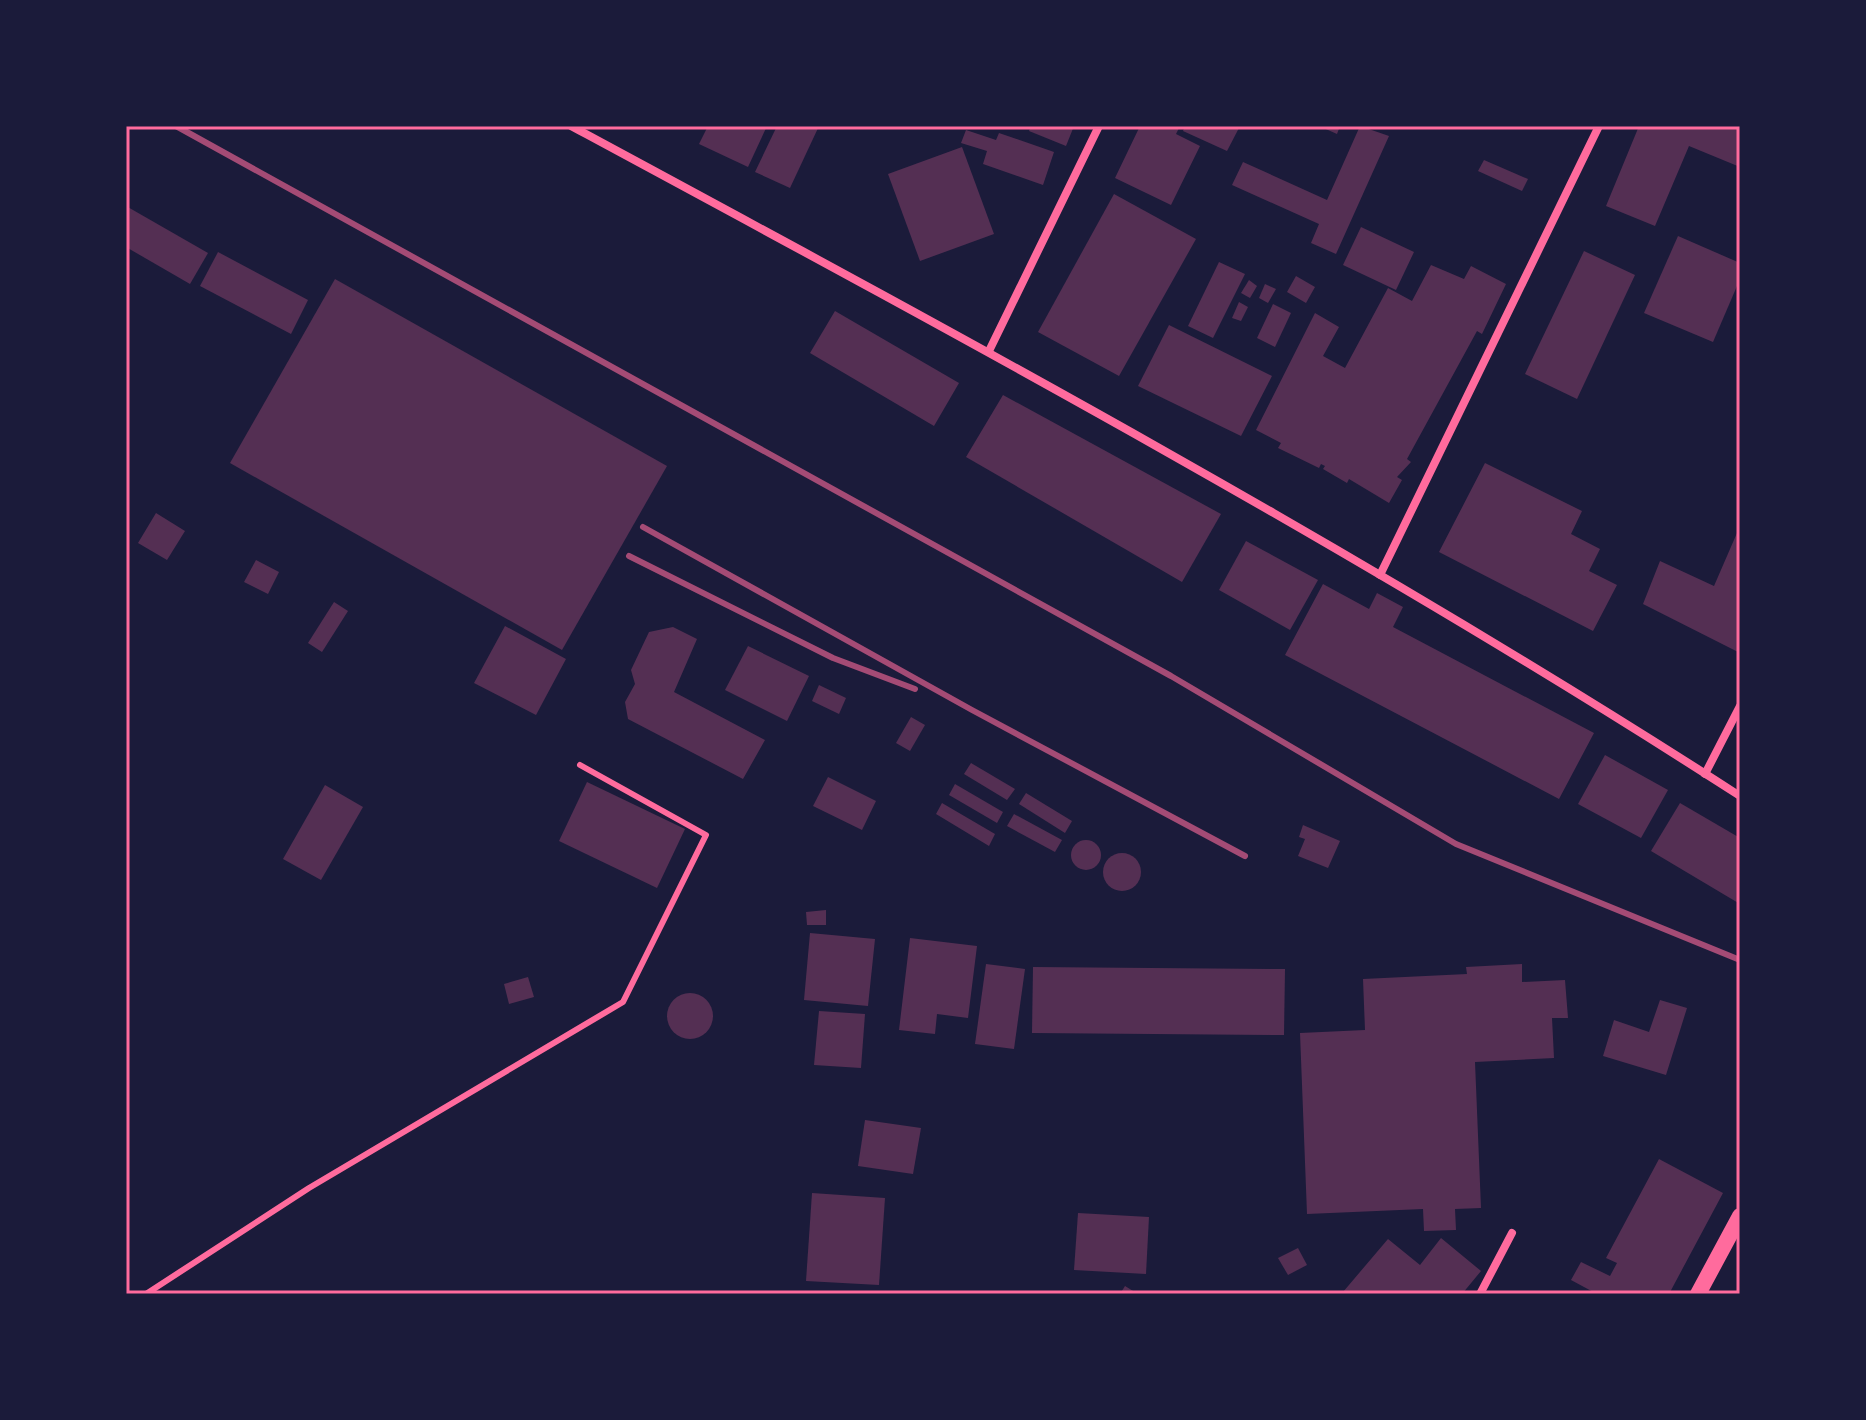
<svg xmlns="http://www.w3.org/2000/svg" width="1866" height="1420" viewBox="0 0 1866 1420" font-family="Poppins,sans-serif">
<rect width="100%" height="100%" fill="#1b1b3a"/>
<g fill="#542f53">
<polygon points="708,126 767,126 748,167 699,144"/>
<polygon points="777,126 819,126 790,188 755,172"/>
<polygon points="1031,126 1074,126 1066,146 1029,131"/>
<polygon points="1140,126 1180,126 1176,134 1200,146 1171,205 1115,178"/>
<polygon points="1185,126 1240,126 1227,151 1183,131"/>
<polygon points="1319,126 1340,126 1337,134"/>
<polygon points="1360,126 1389,136 1336,254 1311,243 1319,224 1232,185 1243,162 1327,200"/>
<polygon points="1639,126 1740,126 1740,167 1689,146 1655,226 1606,206"/>
<polygon points="966,130 996,140 999,133 1054,152 1043,185 983,164 987,151 961,143"/>
<polygon points="962,147 994,234 920,261 888,174"/>
<polygon points="1484,160 1528,179 1522,191 1478,171"/>
<polygon points="1114,194 1196,239 1119,376 1038,332"/>
<polygon points="126,206 208,253 190,284 126,247"/>
<polygon points="1361,227 1414,252 1396,290 1343,265"/>
<polygon points="1678,236 1740,263 1740,279 1713,342 1644,313"/>
<polygon points="1584,251 1635,275 1577,399 1525,374"/>
<polygon points="218,252 308,300 291,334 200,286"/>
<polygon points="1219,262 1245,274 1213,338 1188,326"/>
<polygon points="1431,265 1464,279 1471,266 1506,284 1482,334 1477,331 1407,459 1411,462 1397,477 1402,480 1389,503 1349,479 1347,483 1323,469 1325,466 1321,464 1319,468 1278,448 1281,443 1256,430 1315,313 1339,327 1323,356 1345,368 1388,288 1412,301"/>
<polygon points="1296,276 1315,287 1306,303 1287,292"/>
<polygon points="335,279 667,466 562,650 230,463"/>
<polygon points="1249,280 1257,286 1250,298 1241,293"/>
<polygon points="1265,284 1276,289 1268,303 1259,298"/>
<polygon points="1239,302 1248,307 1241,321 1232,318"/>
<polygon points="1273,304 1291,313 1275,347 1257,338"/>
<polygon points="835,311 959,383 934,426 810,353"/>
<polygon points="1169,325 1272,376 1241,436 1138,386"/>
<polygon points="1003,395 1221,514 1182,582 966,457"/>
<polygon points="1485,463 1582,511 1571,534 1600,549 1589,571 1617,585 1593,631 1439,552"/>
<polygon points="156,513 185,531 167,560 138,543"/>
<polygon points="1740,526 1740,653 1643,604 1660,561 1714,586"/>
<polygon points="1246,541 1318,580 1290,630 1219,590"/>
<polygon points="256,560 279,572 268,594 244,582"/>
<polygon points="1323,584 1369,609 1377,593 1403,607 1393,627 1594,733 1559,799 1285,655"/>
<polygon points="334,602 348,611 322,652 308,643"/>
<polygon points="505,626 566,659 536,715 474,683"/>
<polygon points="673,627 697,639 674,692 765,740 743,779 628,719 625,702 635,684 631,670 649,632"/>
<polygon points="748,646 809,676 787,721 725,690"/>
<polygon points="819,685 846,698 839,714 812,701"/>
<polygon points="911,717 925,725 910,751 896,743"/>
<polygon points="1605,755 1668,790 1641,838 1578,804"/>
<polygon points="971,763 1015,789 1007,800 964,774"/>
<polygon points="828,777 876,801 862,830 813,806"/>
<polygon points="587,782 685,829 657,888 559,841"/>
<polygon points="955,784 1003,812 997,823 949,795"/>
<polygon points="325,785 363,807 321,880 283,859"/>
<polygon points="1026,793 1072,821 1065,833 1019,804"/>
<polygon points="942,803 995,834 989,846 936,814"/>
<polygon points="1680,803 1740,838 1740,904 1651,851"/>
<polygon points="1014,814 1062,840 1055,852 1007,826"/>
<polygon points="1303,825 1340,841 1328,868 1298,856 1305,839 1299,837"/>
<circle cx="1086" cy="855" r="15"/>
<circle cx="1122" cy="872" r="19"/>
<polygon points="826,910 826,925 807,925 806,912"/>
<polygon points="810,933 875,939 868,1006 804,1000"/>
<polygon points="910,938 977,946 968,1018 937,1014 935,1034 899,1030"/>
<polygon points="986,964 1025,969 1014,1049 975,1044"/>
<polygon points="1522,964 1522,982 1565,980 1568,1018 1552,1018 1554,1058 1475,1062 1481,1208 1455,1209 1456,1230 1424,1231 1423,1209 1307,1214 1300,1033 1365,1030 1363,979 1467,974 1466,967"/>
<polygon points="1033,967 1285,969 1284,1035 1032,1033"/>
<polygon points="528,977 534,997 509,1004 504,984"/>
<circle cx="690" cy="1016" r="23"/>
<polygon points="1660,1000 1687,1008 1666,1075 1603,1056 1614,1020 1649,1032"/>
<polygon points="819,1011 865,1014 861,1068 814,1065"/>
<polygon points="865,1120 921,1128 913,1174 858,1166"/>
<polygon points="1659,1159 1723,1193 1669,1294 1597,1294 1571,1280 1581,1262 1610,1276 1617,1263 1606,1258"/>
<polygon points="812,1193 885,1198 879,1285 806,1281"/>
<polygon points="1078,1213 1149,1217 1146,1274 1074,1270"/>
<polygon points="1441,1238 1481,1271 1462,1294 1343,1292 1388,1239 1420,1265"/>
<polygon points="1298,1248 1307,1265 1288,1275 1278,1258"/>
<polygon points="1125,1286 1138,1294 1120,1294"/>
</g>
<g fill="none" stroke-linecap="round" stroke-linejoin="round">
<polyline stroke="#ff6b9d" stroke-width="6" points="146,1294 309,1188 623,1002 706,835 580,765"/>
<g stroke="#ff6b9d" stroke-width="8">
<path d="M571,126C966,339 1362,552 1740,796"/>
<polyline points="989,351 1099,126"/>
<polyline points="1380,575 1599,126"/>
<polyline points="1705,774 1740,706"/>
<polyline points="1480,1294 1512,1233"/>
</g>
<polyline stroke="#ff6b9d" stroke-width="16" points="1698,1294 1740,1216"/>
<g stroke="#a44b75" stroke-width="6">
<polyline points="176,126 1171,676 1456,844 1740,960"/>
<polyline points="643,527 972,710 1245,856"/>
<polyline points="629,556 833,658 915,689"/>
</g>
</g>
<rect width="1866" height="1420" fill="none" stroke="#1b1b3a" stroke-width="256"/>
<rect x="128" y="128" width="1610" height="1164" fill="none" stroke="#ff6b9d" stroke-width="3"/>
</svg>
